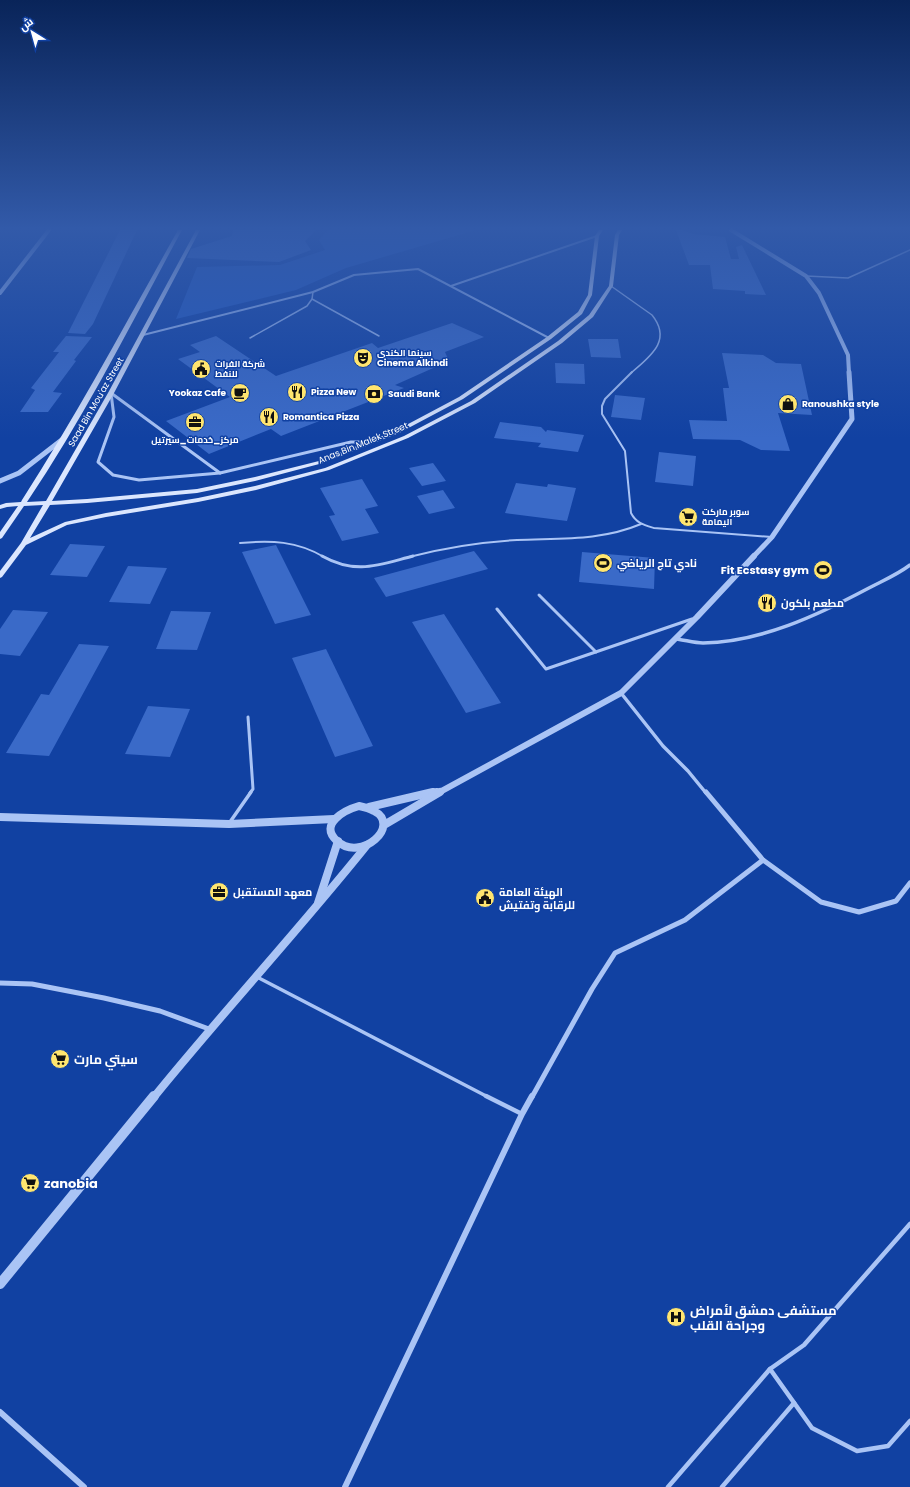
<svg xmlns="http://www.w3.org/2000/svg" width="910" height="1487" viewBox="0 0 910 1487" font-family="Poppins,Cairo,sans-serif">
<rect width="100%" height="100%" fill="#1141a2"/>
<polygon fill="#245ac0" points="328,230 476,230 346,268 296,290 176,319 197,267 280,265 325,250 319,240"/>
<g fill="#3a6ac8">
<polygon points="120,230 137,230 93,324 85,334 68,333"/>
<polygon points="233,230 316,230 305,241 311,250 279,262 187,258 191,249 232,236"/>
<polygon points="676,230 682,230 693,234 725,237 731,259 739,259 736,247 742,245 766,295 745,294 745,291 713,289 710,265 689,265"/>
<polygon points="452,323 484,337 445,352 449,361 395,385 404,388 281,436 271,429 209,454 166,421 230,397 178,359 200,352 190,345 216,336 276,376 372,343 378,348"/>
<polygon points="66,336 92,337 74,360 76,361 53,392 62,393 48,412 20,412 35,390 31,388 59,352 53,352"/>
<polygon points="588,339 618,339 621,358 591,357"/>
<polygon points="722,353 763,355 776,363 801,364 812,415 778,413 790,451 761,450 740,440 693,439 689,420 727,421 723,388 729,388"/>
<polygon points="555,363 584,364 585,384 556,383"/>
<polygon points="615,395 645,398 641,420 611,417"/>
<polygon points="500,422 541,427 546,432 547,430 584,435 578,452 538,447 541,443 494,438"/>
<polygon points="659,452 696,456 693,486 655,482"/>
<polygon points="433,463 446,481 422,486 409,468"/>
<polygon points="362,479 378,506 365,509 379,533 342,541 329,516 335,515 320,488"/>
<polygon points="516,483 547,487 548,484 576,488 567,521 505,513"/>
<polygon points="443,490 455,508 429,514 417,496"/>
<polygon points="70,544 105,546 87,577 50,575"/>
<polygon points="276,545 311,615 275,624 242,552"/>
<polygon points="474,551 488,569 386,597 374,578"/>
<polygon points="582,552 655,558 654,589 579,582"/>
<polygon points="128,566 167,568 150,604 109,602"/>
<polygon points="13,610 48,612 20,656 0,654 0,629"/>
<polygon points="171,611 211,612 197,650 156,649"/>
<polygon points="444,614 501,703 466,713 412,622"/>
<polygon points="79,644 109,646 49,756 6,753 41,694 49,695"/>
<polygon points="326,649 373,746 335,757 292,658"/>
<polygon points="148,706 190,709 170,757 125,754"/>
</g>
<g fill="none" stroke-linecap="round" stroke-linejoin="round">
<g stroke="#aac4f5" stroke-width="1.5">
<polyline points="806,276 848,278 910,250"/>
<path d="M611,286L652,315C673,341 649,357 631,373"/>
<polyline points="312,299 379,336"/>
<polyline points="250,338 307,306 312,299 313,292"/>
</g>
<g stroke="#aac4f5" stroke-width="2">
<path d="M632,372L605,399L602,406V414L625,451L631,513C636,523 644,525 654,528L772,537"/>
<path d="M240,543C271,540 297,541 324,557"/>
<path d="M409,557C443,548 482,542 517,540C560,538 601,541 641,524"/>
</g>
<g stroke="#aac4f5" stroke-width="3">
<path d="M322,556C356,575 378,565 413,556"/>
<polyline points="539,595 596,652"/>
<polyline points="497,609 546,669 692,619"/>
<polyline points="248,717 253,789 250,793"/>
</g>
<g stroke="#aac4f5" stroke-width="3.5">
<polyline points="230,822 251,792"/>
<polyline points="257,977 488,1097"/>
</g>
<g stroke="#aac4f5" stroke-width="4.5">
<polyline points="486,1096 522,1114"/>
<polyline points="770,1369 812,1428 857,1451 888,1446 910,1421"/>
<polyline points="668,1487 770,1369 804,1345 910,1224"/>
<polyline points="722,1487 794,1403"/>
</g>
<g stroke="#aac4f5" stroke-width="2">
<polyline points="451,286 597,236"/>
<polyline points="143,335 313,292 354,275 418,269 549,338"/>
</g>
<g stroke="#aac4f5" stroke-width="3">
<polyline points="111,393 114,417 98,462 113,475 139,480 220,473 351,442 370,442"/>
<polyline points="111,393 220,473"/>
</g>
<g stroke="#aac4f5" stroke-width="3.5">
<path d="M676,639C685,640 694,643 703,643C761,642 818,615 867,589C882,581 897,575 910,565"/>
<polyline points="621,693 663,746 688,771 706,793"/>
</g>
<g stroke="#aac4f5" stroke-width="5">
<polyline points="706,792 763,860"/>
<polyline points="0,983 32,984 104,998 160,1011 209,1029"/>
<polyline points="532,1097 592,989 615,953 685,920 763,860 821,902 859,912 896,901 910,883"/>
</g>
<g stroke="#aac4f5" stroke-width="6">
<polyline points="0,1412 84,1487"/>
<polyline points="345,1487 522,1114 532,1096"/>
</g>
<g stroke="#aac4f5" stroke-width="4">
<polyline points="731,230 806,276 819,293 848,355 849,373"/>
<polyline points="0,293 49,230"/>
</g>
<g stroke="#aac4f5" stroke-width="5">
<polyline points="0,481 19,473 63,439"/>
<polyline points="753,557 772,537 852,419 849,372"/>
</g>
<g stroke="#aac4f5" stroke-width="6">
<polyline points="429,793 437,791"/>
<polyline points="438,793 621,693 697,617 754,556"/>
</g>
<g stroke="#aac4f5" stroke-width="8">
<path d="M359,806C364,807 369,808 374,811C402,825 361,863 337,841C318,824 345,810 359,806Z"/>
<polyline points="369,807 433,792"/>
<polyline points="0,817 229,824 334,819"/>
<polyline points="384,825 440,792"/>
<polyline points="318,903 338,841"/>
<path d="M154,1097C223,1012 298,931 367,845"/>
</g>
<polyline stroke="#aac4f5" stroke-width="10" points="0,1284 154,1096"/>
<path fill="#dbe6fe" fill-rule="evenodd" d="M178,230H182C132,322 85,416 27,502L46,501L108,393L196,230H200L114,393L52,501L87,499L197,489L255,477L319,461L395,431L459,397L547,337L578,312L588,295L595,236L599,230H603L599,236L592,295L582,314L551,339L463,399L399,433L323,463L255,481L197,493L87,503L50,505L30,538L65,522L106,513L198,498L255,486L325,468L404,436L471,401L558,341L589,315L609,286L615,235L618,230H622L619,235L613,286L593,317L562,343L475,403L408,438L329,470L256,490L198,502L106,517L67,525L26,545L2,577L0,578V571L21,543L43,505L24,506L2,538L0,539V532L18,506L7,507L0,509V505L6,503L21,502L22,500C78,413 127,321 178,230Z"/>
</g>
<linearGradient id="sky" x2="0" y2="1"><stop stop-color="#092459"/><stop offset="0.52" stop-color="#325aa9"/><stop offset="1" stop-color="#325aa9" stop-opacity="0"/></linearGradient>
<rect width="910" height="439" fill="url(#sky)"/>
<defs>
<symbol id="theatre-disc" viewBox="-11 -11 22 22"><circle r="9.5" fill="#ffe56f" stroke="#1141a2"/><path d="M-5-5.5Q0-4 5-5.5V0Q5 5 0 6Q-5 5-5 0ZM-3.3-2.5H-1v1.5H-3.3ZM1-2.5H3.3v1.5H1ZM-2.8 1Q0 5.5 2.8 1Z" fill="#111"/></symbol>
<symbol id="civic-disc" viewBox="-11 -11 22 22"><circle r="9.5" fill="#ffe56f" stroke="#1141a2"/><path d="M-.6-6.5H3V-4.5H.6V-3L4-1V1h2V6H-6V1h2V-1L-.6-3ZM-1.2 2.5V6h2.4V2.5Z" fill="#111"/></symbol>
<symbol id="restaurant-disc" viewBox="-11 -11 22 22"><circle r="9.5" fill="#ffe56f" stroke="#1141a2"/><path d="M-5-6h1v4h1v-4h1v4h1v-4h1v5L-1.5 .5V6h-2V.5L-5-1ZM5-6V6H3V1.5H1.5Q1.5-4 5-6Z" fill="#111"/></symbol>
<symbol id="cafe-disc" viewBox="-11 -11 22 22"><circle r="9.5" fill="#ffe56f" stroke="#1141a2"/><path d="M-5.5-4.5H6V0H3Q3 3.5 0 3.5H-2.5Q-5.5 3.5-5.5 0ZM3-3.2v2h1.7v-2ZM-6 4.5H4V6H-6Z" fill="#111"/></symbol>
<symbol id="bank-disc" viewBox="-11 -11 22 22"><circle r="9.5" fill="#ffe56f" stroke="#1141a2"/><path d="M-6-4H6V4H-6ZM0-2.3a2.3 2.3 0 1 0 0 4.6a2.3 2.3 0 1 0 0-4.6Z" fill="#111"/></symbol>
<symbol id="shop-disc" viewBox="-11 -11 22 22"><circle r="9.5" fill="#ffe56f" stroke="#1141a2"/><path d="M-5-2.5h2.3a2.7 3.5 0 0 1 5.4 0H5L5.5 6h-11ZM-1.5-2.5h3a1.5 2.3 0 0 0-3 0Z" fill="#111"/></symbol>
<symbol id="office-disc" viewBox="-11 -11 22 22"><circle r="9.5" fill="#ffe56f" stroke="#1141a2"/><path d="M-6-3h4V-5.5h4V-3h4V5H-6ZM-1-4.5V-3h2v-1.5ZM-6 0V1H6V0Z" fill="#111"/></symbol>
<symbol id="supermarket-disc" viewBox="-11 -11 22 22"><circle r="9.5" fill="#ffe56f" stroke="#1141a2"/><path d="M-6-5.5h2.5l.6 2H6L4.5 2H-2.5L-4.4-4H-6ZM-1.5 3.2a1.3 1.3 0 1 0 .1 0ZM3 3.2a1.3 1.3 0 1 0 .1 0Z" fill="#111"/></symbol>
<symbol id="stadium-disc" viewBox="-11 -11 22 22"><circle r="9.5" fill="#ffe56f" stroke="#1141a2"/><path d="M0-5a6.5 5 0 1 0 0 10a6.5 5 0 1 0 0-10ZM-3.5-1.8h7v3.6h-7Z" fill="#111"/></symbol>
<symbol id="hospital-disc" viewBox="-11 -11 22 22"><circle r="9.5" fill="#ffe56f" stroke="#1141a2"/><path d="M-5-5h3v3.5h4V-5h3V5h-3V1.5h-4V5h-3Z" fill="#111"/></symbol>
</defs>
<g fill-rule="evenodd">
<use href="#theatre-disc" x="352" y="347" width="22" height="22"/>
<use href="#civic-disc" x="190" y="358" width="22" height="22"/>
<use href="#restaurant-disc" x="286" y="381" width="22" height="22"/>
<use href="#cafe-disc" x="229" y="382" width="22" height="22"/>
<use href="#bank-disc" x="363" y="383" width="22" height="22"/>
<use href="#shop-disc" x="777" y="393" width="22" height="22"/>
<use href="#restaurant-disc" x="258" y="406" width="22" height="22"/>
<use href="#office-disc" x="184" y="411" width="22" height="22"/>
<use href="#supermarket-disc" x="677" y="506" width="22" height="22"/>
<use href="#stadium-disc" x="592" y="552" width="22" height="22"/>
<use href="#stadium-disc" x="812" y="559" width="22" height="22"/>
<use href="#restaurant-disc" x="756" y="592" width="22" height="22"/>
<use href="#office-disc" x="208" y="881" width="22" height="22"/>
<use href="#civic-disc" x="474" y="887" width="22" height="22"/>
<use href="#supermarket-disc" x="49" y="1048" width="22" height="22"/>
<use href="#supermarket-disc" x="19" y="1172" width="22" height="22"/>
<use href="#hospital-disc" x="665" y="1306" width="22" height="22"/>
</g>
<g text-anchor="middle" stroke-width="3" stroke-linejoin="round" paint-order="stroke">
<g font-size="9" font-weight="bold" fill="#fff" stroke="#1141a2" text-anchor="start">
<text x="377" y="356">سينما الكندي<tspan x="377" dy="10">Cinema Alkindi</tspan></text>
<text x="215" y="367">شركة الفرات<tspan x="215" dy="10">للنفط</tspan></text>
<text x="311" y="395">Pizza New</text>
<text x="226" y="396" text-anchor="end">Yookaz Cafe</text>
<text x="388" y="397">Saudi Bank</text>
<text x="802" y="407">Ranoushka style</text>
<text x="283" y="420">Romantica Pizza</text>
<text x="195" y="443" text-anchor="middle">مركز_خدمات_سيرتيل</text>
<text x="702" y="515">سوبر ماركت<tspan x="702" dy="10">اليمامة</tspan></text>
</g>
<g font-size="9" fill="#fff" stroke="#1141a2">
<text transform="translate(96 402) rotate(-60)" y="3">Saad Bin Mou'az Street</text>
<text transform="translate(363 443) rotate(-22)" y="3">Anas Bin Malek Street</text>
</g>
<g font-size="11" font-weight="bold" fill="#fff" stroke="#1141a2" text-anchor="start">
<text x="617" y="567">نادي تاج الرياضي</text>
<text x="809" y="574" text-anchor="end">Fit Ecstasy gym</text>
<text x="781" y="607">مطعم بلكون</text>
<text x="233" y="896">معهد المستقبل</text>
<text x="499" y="896">الهيئة العامة<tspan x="499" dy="13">للرقابة وتفتيش</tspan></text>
</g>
<g font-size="13" font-weight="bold" fill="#fff" stroke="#1141a2" text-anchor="start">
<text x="74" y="1064">سيتي مارت</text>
<text x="44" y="1188">zanobia</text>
<text x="690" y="1315">مستشفى دمشق لأمراض<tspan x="690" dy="15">وجراحة القلب</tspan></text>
</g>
</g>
<g transform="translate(32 32) rotate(323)" stroke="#1141a2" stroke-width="3" paint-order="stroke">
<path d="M0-3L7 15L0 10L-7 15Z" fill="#ffffff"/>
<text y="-6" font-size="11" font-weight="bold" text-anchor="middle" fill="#ffffff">ش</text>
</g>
</svg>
